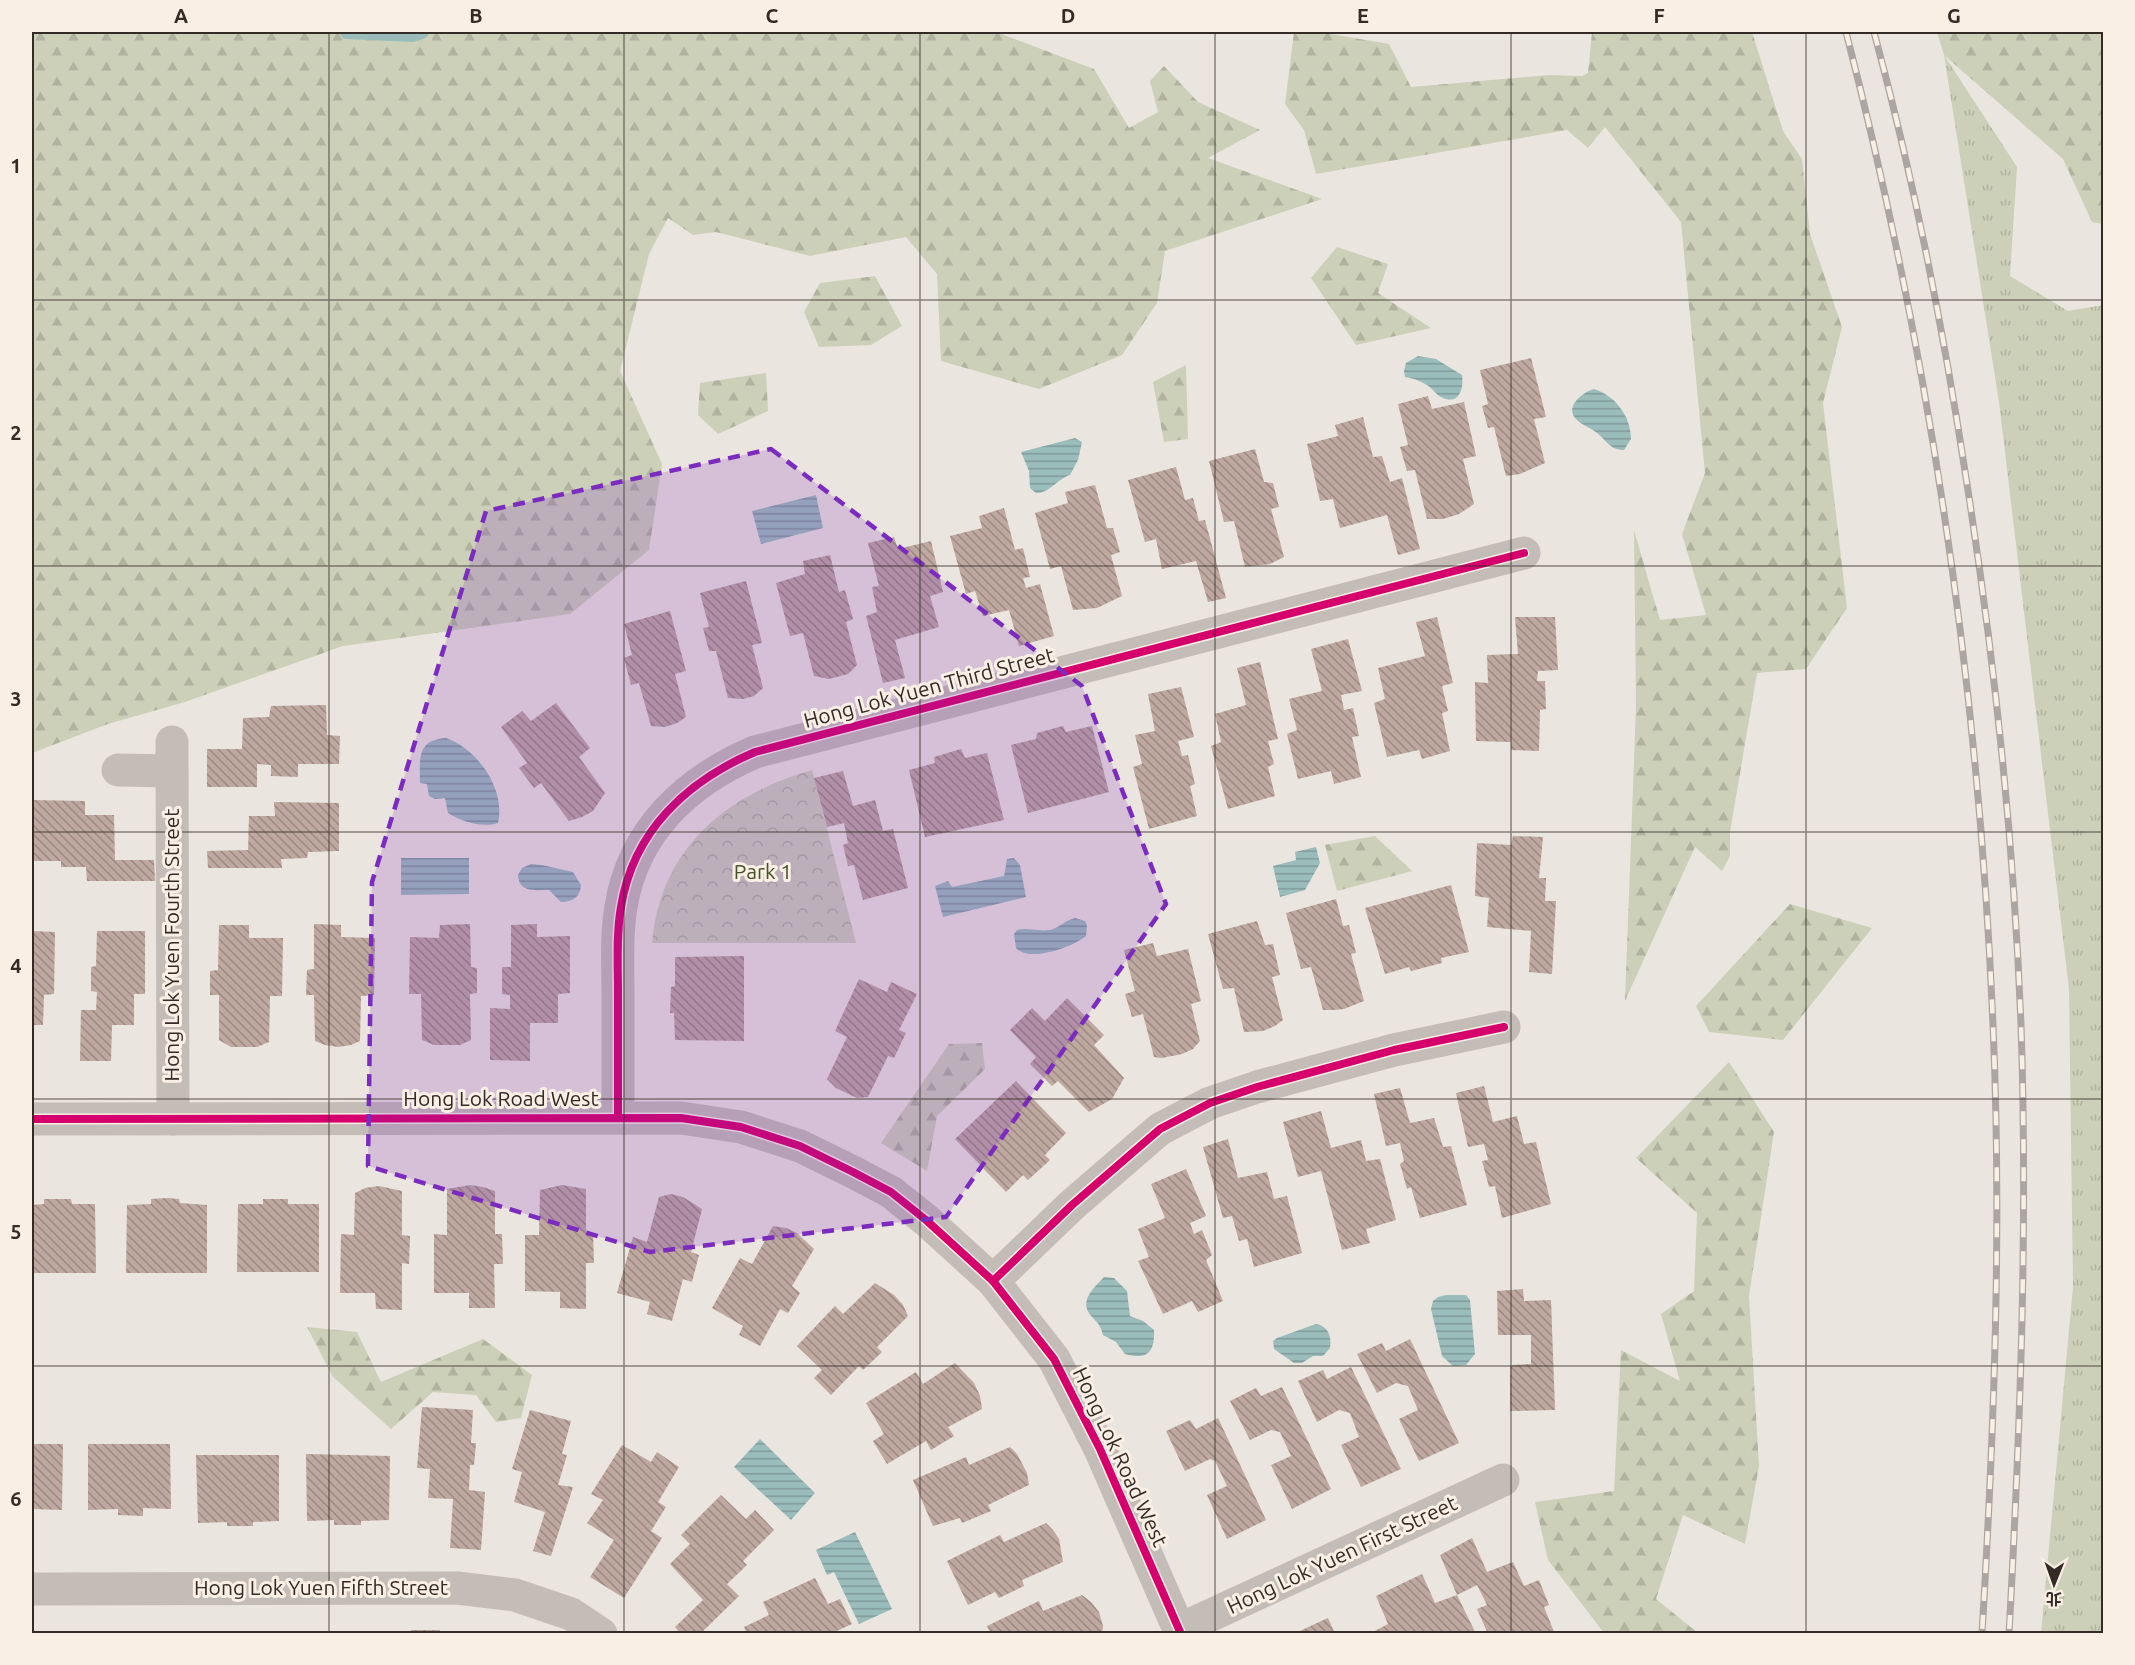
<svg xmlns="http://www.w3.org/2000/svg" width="2135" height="1665" viewBox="0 0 2135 1665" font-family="Ubuntu,'Noto Sans TC',sans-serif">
<defs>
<pattern id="grass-tufts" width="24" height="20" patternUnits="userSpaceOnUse" patternTransform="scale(1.5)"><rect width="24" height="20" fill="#ccd0b8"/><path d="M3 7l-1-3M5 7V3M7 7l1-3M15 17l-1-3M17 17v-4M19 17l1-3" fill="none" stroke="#b0b39e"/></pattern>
<pattern id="forest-firs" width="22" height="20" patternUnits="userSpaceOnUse" patternTransform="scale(1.5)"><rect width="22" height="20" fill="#ccd0b8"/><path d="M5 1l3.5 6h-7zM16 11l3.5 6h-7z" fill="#b0b39e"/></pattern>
<pattern id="park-crowns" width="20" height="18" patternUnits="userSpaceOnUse" patternTransform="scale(1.5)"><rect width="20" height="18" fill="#ccd0b8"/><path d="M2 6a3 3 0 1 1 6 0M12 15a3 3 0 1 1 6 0" fill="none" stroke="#b0b39e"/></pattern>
<pattern id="water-rules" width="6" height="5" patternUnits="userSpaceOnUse" patternTransform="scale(1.5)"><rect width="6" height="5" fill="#9abdbc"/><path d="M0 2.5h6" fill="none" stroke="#7e9a99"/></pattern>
<pattern id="building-back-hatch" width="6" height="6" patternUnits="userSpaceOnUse" patternTransform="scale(1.5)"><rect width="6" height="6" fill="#bea8a0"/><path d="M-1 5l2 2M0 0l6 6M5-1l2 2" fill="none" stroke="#9b8982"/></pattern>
</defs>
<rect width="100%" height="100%" fill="#ebe5df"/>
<polygon fill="url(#grass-tufts)" points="1944,55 2017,167 2010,276 2068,311 2103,305 2103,1633 2041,1633 2073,1287 2069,989 1999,402"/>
<g fill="url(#forest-firs)">
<polygon points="32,32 996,32 1094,69 1129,128 1158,112 1150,81 1164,66 1198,102 1260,130 1208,158 1322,199 1165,251 1157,303 1122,355 1039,389 941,361 937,274 906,237 810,256 716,232 693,235 668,218 649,254 620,371 662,464 649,550 570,614 343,646 185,702 108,724 32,753"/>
<polygon points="1294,32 1319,32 1389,44 1411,87 1550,75 1582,76 1588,73 1592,32 1752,32 1783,131 1802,159 1810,234 1842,327 1823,403 1847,608 1806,669 1757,673 1730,832 1730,856 1722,871 1695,847 1625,1001 1636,707 1634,530 1660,620 1706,615 1682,534 1705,473 1681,222 1605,127 1588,148 1567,130 1316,174 1304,130 1285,104"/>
<polygon points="1937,32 2103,32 2103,224 2092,222 2063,159 1944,55"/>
<polygon points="1337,247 1388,264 1378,293 1431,328 1356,345 1311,278"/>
<polygon points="875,276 902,326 871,345 819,347 804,312 820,283"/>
<polygon points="1186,365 1188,439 1164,442 1153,382"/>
<polygon points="766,373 768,411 718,434 698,415 700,383"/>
<polygon points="1375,836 1412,871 1337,891 1325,845"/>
<polygon points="1790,904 1872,928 1783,1040 1709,1032 1696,1006"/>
<polygon points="982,1043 985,1069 937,1116 927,1171 881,1143 949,1044"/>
<polygon points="1729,1062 1774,1132 1749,1296 1759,1466 1745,1544 1683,1515 1656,1599 1698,1633 1604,1633 1548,1560 1535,1502 1614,1491 1621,1350 1680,1381 1661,1314 1694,1291 1697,1213 1636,1158"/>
<polygon points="307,1327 357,1332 381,1382 483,1339 532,1375 521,1418 496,1422 476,1395 433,1392 391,1429 333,1377"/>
</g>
<path fill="url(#park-crowns)" d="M812,770L856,943H652C660,849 725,795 812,770Z"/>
<g fill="url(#water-rules)">
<path d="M1418,356L1436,359L1462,375C1464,387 1460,405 1443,398C1438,396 1435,392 1432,389C1424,382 1416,379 1405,377L1404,371L1406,363Z"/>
<path d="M1594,389C1616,396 1631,417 1631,439L1624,450C1610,450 1607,441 1597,433C1591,428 1582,425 1577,420C1563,407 1583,392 1594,389Z"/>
<path d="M1075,438L1082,442L1078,460L1070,475C1057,479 1050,493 1036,493L1030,488L1029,471L1021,452Z"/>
<polygon points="816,495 823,528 761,544 752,511"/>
<path d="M446,738C478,749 506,790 498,823C482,828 463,822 448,813L445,798L435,799L429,796L427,784L420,783C420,760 416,740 446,738Z"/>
<polygon points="1316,847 1320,863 1305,890 1280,897 1273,866 1296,860 1295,852"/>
<polygon points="401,858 469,858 469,894 401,895"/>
<polygon points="1014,858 1020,865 1026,897 943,917 935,886 948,881 952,887 1004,876 1007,859"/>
<path d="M531,864L542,865L573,872L581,885C580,897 573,902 561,902L549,890C535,890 519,893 518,875L522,868Z"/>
<path d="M1075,918L1085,921L1087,926L1086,936C1073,947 1029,963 1016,948L1014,934L1017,930C1029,927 1041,933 1053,929C1061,926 1066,920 1075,918Z"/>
<path d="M1104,1277L1114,1278L1127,1291L1130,1316L1143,1321L1154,1330C1155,1353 1147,1360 1125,1354L1116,1342L1103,1335C1101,1327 1099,1324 1093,1318C1077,1302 1093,1289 1104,1277Z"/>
<polygon points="1446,1295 1466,1295 1470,1300 1475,1354 1466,1365 1453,1366 1442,1356 1431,1309 1433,1301 1438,1297"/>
<path d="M1316,1324C1328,1326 1332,1336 1330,1348L1323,1356H1313L1302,1363H1294L1274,1349L1273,1341L1277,1338Z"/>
<polygon points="760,1439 815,1493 791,1520 734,1467"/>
<polygon points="855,1532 892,1609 859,1624 834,1572 827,1575 816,1550"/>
</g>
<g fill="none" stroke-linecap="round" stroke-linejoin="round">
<polyline stroke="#9abdbc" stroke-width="14" points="347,32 412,35 422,32"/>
</g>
<g fill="url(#building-back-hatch)">
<polygon points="1531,358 1546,417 1534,419 1545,463 1520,474 1506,476 1494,427 1488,428 1482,406 1488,404 1480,370"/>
<polygon points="1428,396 1432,409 1464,402 1476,456 1463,459 1474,504 1459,514 1443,519 1427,519 1415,470 1407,471 1400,447 1408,445 1398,404"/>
<polygon points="1363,417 1373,457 1382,456 1390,482 1402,478 1420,549 1398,555 1387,515 1340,528 1333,499 1320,501 1307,444 1338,436 1335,425"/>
<polygon points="1255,449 1264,482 1273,483 1279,507 1271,509 1284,557 1270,564 1245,567 1234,521 1224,522 1209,461"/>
<polygon points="1176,467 1185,500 1193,498 1199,521 1205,520 1226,598 1208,602 1196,561 1162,569 1156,539 1145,542 1128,480"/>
<polygon points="1095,485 1107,528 1113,528 1120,552 1111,555 1122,596 1097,608 1073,610 1061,566 1050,569 1035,513 1068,503 1065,492"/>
<polygon points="1004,508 1015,550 1023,548 1030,577 1023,578 1026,588 1040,584 1054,636 1019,646 1009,610 983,616 975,591 966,594 950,536 982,528 979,516"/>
<polygon points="894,537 898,549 931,541 943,592 930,596 939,627 895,640 905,678 883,683 866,616 877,612 872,587 879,586 868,543"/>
<polygon points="830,555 839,592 845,590 853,619 846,622 857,665 848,674 829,679 814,676 803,633 790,636 776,583 805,574 803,561"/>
<polygon points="746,581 762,643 752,645 763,688 754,696 743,699 728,698 716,651 709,651 703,628 709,627 700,593"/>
<polygon points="670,611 686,671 675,674 686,717 677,723 665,727 651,726 639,683 631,685 624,658 632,655 624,624"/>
<polygon points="1437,617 1453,683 1442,686 1448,711 1442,713 1450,751 1422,759 1419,750 1387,757 1374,703 1385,699 1378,668 1425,656 1416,622"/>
<polygon points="1515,617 1555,617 1558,670 1538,671 1537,681 1545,681 1546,709 1540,710 1539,751 1511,750 1511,742 1476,741 1475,682 1488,683 1487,655 1518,654"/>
<polygon points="1348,639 1362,691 1341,695 1344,710 1353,708 1359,736 1352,737 1361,777 1334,784 1331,771 1298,779 1287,734 1297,730 1289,699 1322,691 1311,649"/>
<polygon points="1260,662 1278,739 1268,741 1274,764 1268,767 1275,796 1228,809 1211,746 1221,742 1215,714 1246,705 1237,668"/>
<polygon points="1181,687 1194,737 1178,741 1182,756 1188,755 1195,784 1190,786 1197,816 1149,829 1133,767 1142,764 1135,735 1155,731 1148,694"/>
<polygon points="556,703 590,748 579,757 605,793 593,811 582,817 569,821 541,783 534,788 519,768 527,763 501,727 522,711 531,721"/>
<polygon points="326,705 327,735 340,736 339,764 298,764 298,777 271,776 271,765 257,764 257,787 207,787 207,749 242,749 243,718 269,717 271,706"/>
<polygon points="1063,726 1066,732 1092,726 1109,792 1028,813 1011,745 1036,739 1037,733"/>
<polygon points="961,749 965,758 987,753 1004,820 925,837 909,770 935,763 934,757"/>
<polygon points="843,771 853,806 875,800 883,831 893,829 908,888 863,900 854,865 848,866 843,845 848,843 844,823 827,827 814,778"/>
<polygon points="32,800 85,801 85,815 114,815 115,860 154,860 155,881 87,881 86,867 61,867 61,861 32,861"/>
<polygon points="274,802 339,803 339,851 308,852 307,858 281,859 282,868 208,868 207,851 248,850 249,816 275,816"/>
<polygon points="1513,836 1543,837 1539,878 1546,878 1545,901 1556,901 1552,974 1529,972 1531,931 1487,927 1489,898 1475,896 1477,843 1511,845"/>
<polygon points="1451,885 1469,952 1441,958 1442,963 1411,971 1409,967 1385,974 1365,908"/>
<polygon points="1336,899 1343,926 1349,925 1356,953 1351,954 1364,1001 1344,1009 1333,1010 1323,1010 1311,967 1301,969 1286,913"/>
<polygon points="1257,921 1265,945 1273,944 1280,975 1272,977 1283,1020 1275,1026 1263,1031 1244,1032 1234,988 1223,989 1208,934"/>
<polygon points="314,924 341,925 341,937 375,938 374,995 361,996 360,1041 351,1045 338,1047 325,1045 315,1041 314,995 306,995 307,970 314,969"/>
<polygon points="470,924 471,967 477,968 477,993 470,994 471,1040 460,1045 434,1045 422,1040 421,994 409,994 410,937 439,938 440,925"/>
<polygon points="537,924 537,937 570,936 570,993 558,994 558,1023 530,1023 530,1061 490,1060 490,1008 510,1009 510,995 502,994 502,967 511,967 511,925"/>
<polygon points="219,925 249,925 249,938 283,938 282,996 270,996 269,1042 257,1047 231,1047 219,1040 219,995 210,995 210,971 218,970"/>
<polygon points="32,931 55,932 54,994 44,995 43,1025 32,1025"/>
<polygon points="97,931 145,931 145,994 134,994 134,1025 112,1025 111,1061 80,1061 81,1010 96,1010 97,992 91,991 91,967 96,966"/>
<polygon points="1153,943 1157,956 1188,949 1201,1001 1191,1004 1200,1041 1193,1049 1182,1054 1162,1058 1154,1057 1143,1014 1132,1017 1125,994 1135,991 1124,950"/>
<polygon points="744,956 744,1041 675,1040 674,1013 670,1013 671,987 675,986 675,957"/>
<polygon points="859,979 887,992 891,982 917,994 899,1030 906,1033 894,1058 888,1056 868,1097 857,1098 836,1088 827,1079 847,1037 835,1031"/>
<polygon points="1067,998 1104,1035 1094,1045 1124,1078 1112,1099 1089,1112 1058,1081 1052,1086 1030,1064 1036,1057 1010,1030 1032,1008 1045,1021"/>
<polygon points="1016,1081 1066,1133 1045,1155 1050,1160 1028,1180 1023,1175 1006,1192 955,1139"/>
<polygon points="1484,1086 1493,1122 1517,1116 1524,1144 1536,1142 1551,1204 1502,1218 1495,1186 1489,1187 1482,1161 1488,1160 1484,1144 1468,1147 1456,1093"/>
<polygon points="1400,1088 1410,1123 1434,1118 1443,1147 1451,1146 1467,1205 1420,1218 1411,1187 1407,1189 1400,1164 1404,1161 1400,1143 1386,1146 1374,1094"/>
<polygon points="1321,1111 1331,1148 1361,1140 1366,1161 1380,1159 1396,1220 1366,1229 1370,1243 1342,1250 1321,1171 1298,1177 1283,1122"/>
<polygon points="1228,1139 1238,1178 1267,1172 1274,1199 1287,1196 1302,1253 1254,1267 1247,1239 1239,1241 1232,1216 1223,1218 1203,1147"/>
<polygon points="1186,1169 1206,1216 1190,1223 1194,1234 1202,1230 1212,1255 1206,1260 1223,1301 1198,1312 1192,1301 1163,1314 1138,1261 1149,1257 1138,1229 1165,1218 1151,1184"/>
<polygon points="470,1185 483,1187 495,1191 495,1234 502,1234 503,1264 494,1264 495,1308 469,1308 469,1293 434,1293 434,1234 447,1235 447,1189"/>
<polygon points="562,1185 586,1189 586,1233 593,1234 594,1263 586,1263 586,1309 560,1308 560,1292 525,1291 525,1235 539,1235 540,1190"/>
<polygon points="379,1186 402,1191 402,1235 410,1236 409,1264 402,1263 402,1310 376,1309 375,1293 340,1293 341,1234 354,1235 355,1193 365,1188"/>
<polygon points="671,1194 683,1197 702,1209 691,1252 699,1255 692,1282 683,1279 672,1321 647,1314 650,1302 617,1293 633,1237 647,1242 659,1197"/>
<polygon points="167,1198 179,1199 180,1203 207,1205 207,1273 126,1273 127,1205 151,1204 151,1199"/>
<polygon points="44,1199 71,1199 72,1204 95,1204 96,1273 32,1273 32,1205 44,1204"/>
<polygon points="263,1199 288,1199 288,1204 319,1204 319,1272 237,1272 238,1204 263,1204"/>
<polygon points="773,1226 786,1228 797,1233 814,1249 792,1286 800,1293 788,1313 780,1309 760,1346 739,1335 743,1326 712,1308 740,1258 752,1264"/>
<polygon points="875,1283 894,1295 903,1305 908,1316 877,1347 882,1352 863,1370 859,1366 831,1395 814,1378 822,1370 797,1346 835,1306 843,1314"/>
<polygon points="1523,1289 1524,1301 1551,1300 1555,1410 1510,1411 1510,1365 1531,1364 1531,1335 1498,1335 1497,1291"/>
<polygon points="1410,1339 1459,1443 1419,1461 1399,1419 1418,1410 1408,1386 1396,1383 1377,1393 1357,1354 1382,1343 1386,1351"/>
<polygon points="955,1363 974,1383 980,1396 982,1409 948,1427 954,1436 931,1450 926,1441 887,1464 873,1441 884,1434 866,1403 916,1372 923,1384"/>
<polygon points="1351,1367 1401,1469 1361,1487 1341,1445 1359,1437 1350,1413 1339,1410 1317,1422 1298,1381 1323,1370 1327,1379"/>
<polygon points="1282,1387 1331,1489 1292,1509 1271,1465 1291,1456 1280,1432 1271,1430 1250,1440 1230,1401 1256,1388 1261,1396"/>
<polygon points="422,1407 473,1410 471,1443 476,1443 474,1465 470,1465 469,1490 485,1492 481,1550 450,1548 453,1499 428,1498 430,1469 417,1468"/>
<polygon points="530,1410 571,1421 562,1454 567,1455 558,1485 573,1487 551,1556 533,1551 545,1512 514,1502 522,1472 512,1469"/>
<polygon points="1218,1418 1266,1520 1227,1539 1207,1495 1227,1486 1215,1461 1210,1459 1185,1471 1166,1431 1190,1420 1196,1429"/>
<polygon points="32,1444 63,1444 62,1510 32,1509"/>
<polygon points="88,1444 170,1444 171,1509 143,1508 143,1516 118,1515 118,1509 88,1510"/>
<polygon points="622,1445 651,1462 657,1452 679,1467 658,1502 666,1507 651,1531 662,1538 624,1598 590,1577 614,1540 587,1523 603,1500 591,1494"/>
<polygon points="1010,1447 1017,1454 1027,1473 1029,1485 988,1505 991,1511 962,1523 960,1518 933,1526 913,1480 966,1457 969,1465"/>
<polygon points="306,1454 390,1456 389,1520 361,1521 361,1525 334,1525 334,1520 307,1521"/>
<polygon points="196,1455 279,1455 279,1521 253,1522 253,1526 227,1526 227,1522 198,1523"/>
<polygon points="721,1495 746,1519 755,1510 774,1530 743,1561 747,1565 727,1584 739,1596 700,1634 681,1634 675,1627 703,1600 670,1564 690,1544 681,1535"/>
<polygon points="1046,1523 1053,1530 1059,1539 1063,1562 1022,1580 1024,1586 999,1598 995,1592 968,1605 947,1561 1000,1535 1004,1542"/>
<polygon points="1472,1538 1487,1572 1513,1562 1524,1586 1539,1580 1549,1605 1544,1607 1555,1634 1496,1634 1495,1631 1488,1634 1477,1609 1487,1605 1477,1585 1457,1595 1440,1555"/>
<polygon points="1422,1574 1435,1603 1457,1595 1476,1634 1369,1634 1388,1624 1376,1596"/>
<polygon points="815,1578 828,1604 840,1599 852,1624 830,1634 747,1634 744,1627 769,1615 763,1602"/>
<polygon points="1082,1595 1091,1602 1099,1612 1103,1626 1102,1634 991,1634 987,1626 1039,1601 1043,1611"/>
<polygon points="1328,1618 1335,1634 1294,1634 1304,1629"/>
<rect x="411" y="1630" width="29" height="4"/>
<rect x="328" y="1631" width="32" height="3"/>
</g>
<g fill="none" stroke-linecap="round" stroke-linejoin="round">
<g stroke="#c4bdb7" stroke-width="33">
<polyline points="172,742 173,1119"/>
<polyline points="118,770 171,771"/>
<path d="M618,1117C618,1076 618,1034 618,993C618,965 616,935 621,907C633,831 687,781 755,752L1524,553"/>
<polyline points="32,1119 681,1118 741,1127 800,1146 853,1172 891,1192 926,1220 993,1281 1054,1359 1100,1449 1181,1634"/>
<polyline points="993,1281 1072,1205 1160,1129 1210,1103 1257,1087 1394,1050 1504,1027"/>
<polyline points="32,1589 457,1588 515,1595 571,1614 601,1634"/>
<polyline points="1181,1629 1503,1480"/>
</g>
<defs>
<g id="rail">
<path d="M1846,32C1930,357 1979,689 1993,1025C2002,1228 1994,1431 1982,1634"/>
<path d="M1874,32C1914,180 1944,332 1967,484C1995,663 2014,844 2021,1025C2028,1228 2020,1431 2009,1634"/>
</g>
</defs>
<use href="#rail" stroke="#aba6a2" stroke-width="7"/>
<use href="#rail" stroke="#f9efe5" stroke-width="4.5" stroke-dasharray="14" stroke-linecap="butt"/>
<defs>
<g id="cycleway">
<path d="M618,1117C618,1076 618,1034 618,993C618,965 616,935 621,907C633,831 687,781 755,752L1524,553"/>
<polyline points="32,1119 681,1118 741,1127 800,1146 853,1172 891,1192 926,1220 993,1281 1054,1359 1100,1449 1181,1634"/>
<polyline points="993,1281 1072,1205 1160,1129 1210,1103 1257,1087 1394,1050 1504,1027"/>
</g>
</defs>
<use href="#cycleway" stroke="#f9efe5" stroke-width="11"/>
<use href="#cycleway" stroke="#d6006c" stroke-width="8"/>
</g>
<path fill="#7b2cbf" fill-opacity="0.2" stroke="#7b2cbf" stroke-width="4.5" stroke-dasharray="12 8" stroke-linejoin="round" d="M771,449L1082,686L1166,904L946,1217L650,1252L368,1166L372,882L486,511Z"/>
<path fill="none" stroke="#342a26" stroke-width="1.5" stroke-opacity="0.55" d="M329,32V1634M624,32V1634M920,32V1634M1215,32V1634M1511,32V1634M1806,32V1634M32,300H2104M32,566H2104M32,832H2104M32,1099H2104M32,1366H2104"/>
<g text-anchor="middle" stroke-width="6" stroke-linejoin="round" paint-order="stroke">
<g font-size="21" fill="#342a26" stroke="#f9efe5">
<text transform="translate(929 688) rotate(-15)" y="7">Hong Lok Yuen Third Street</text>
<text transform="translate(172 945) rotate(-90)" y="7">Hong Lok Yuen Fourth Street</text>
<text x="501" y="1106">Hong Lok Road West</text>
<text transform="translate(1120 1457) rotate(65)" y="7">Hong Lok Road West</text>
<text transform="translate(1342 1555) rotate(-25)" y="7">Hong Lok Yuen First Street</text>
<text x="321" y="1595">Hong Lok Yuen Fifth Street</text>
</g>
<g font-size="21" fill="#44522a" stroke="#f9efe5">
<text x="763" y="879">Park 1</text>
</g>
</g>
<rect width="2135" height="1665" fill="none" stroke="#f9efe5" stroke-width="66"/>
<g transform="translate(2054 1584) rotate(181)" stroke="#f9efe5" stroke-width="4.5" paint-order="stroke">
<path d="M0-4.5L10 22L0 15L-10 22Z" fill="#342a26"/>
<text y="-9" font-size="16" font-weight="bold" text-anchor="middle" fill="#342a26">北</text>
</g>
<rect x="33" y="33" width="2069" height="1599" fill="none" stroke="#342a26" stroke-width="2"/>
<g font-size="20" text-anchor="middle" font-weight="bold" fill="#342a26">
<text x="181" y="23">A</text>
<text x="476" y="23">B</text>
<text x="772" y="23">C</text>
<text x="1068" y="23">D</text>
<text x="1363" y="23">E</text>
<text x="1659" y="23">F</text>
<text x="1954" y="23">G</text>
<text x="16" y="173">1</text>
<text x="16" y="440">2</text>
<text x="16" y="706">3</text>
<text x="16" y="973">4</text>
<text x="16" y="1239">5</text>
<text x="16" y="1506">6</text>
</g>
</svg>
